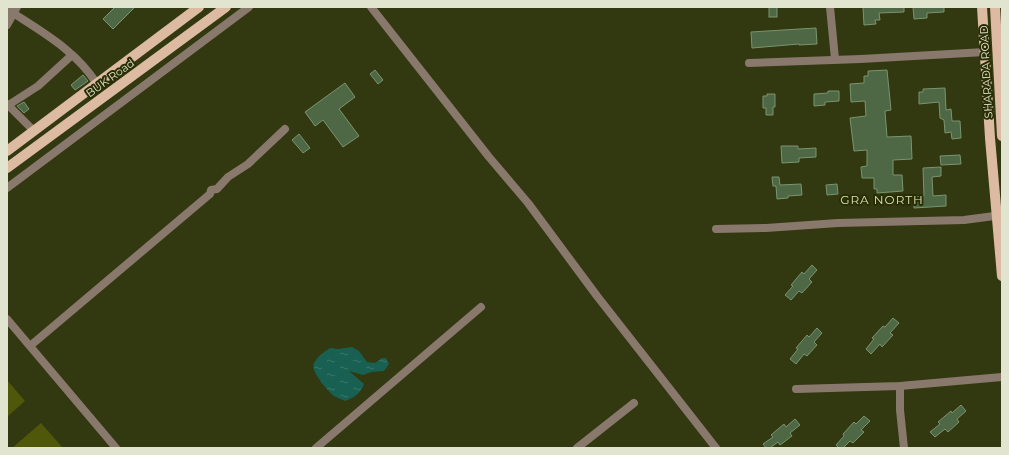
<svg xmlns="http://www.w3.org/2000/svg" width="1009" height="455" viewBox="0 0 1009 455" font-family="Montserrat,sans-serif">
<defs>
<pattern id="water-ripples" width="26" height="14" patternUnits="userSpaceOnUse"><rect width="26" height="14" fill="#186052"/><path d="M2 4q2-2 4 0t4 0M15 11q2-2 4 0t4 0" fill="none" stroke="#39776a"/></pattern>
</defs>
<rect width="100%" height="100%" fill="#32380f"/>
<g fill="#4e570a">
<polygon points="7,380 25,401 7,417"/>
<polygon points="41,423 63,448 12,448"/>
</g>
<path fill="url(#water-ripples)" d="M352,347L359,351L367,362L375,363L382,358H386L389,364L384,371L371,372L363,375L349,371L364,384C361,393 354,398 345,401C342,399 337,398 334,396C327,390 310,371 314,363C318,356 324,352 330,348L338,349Z"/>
<g fill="#4e6744" stroke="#7b9470">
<polygon points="115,7 135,7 113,29 103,19"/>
<rect x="769" y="7" width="8" height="10"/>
<polygon points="863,7 904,7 904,12 879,13 880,20 875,20 876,24 864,25"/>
<polygon points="913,7 944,7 944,12 927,13 927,18 914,19"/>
<polygon points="816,28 817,44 799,45 799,44 752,48 751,32"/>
<polygon points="375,70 383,80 378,84 370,74"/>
<polygon points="887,70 891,110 885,111 887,137 911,136 912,159 893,160 893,175 902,175 903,191 877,193 877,189 874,189 874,178 862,178 861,167 867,166 867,150 854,151 850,118 866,116 865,101 851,102 850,84 864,83 864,76 868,76 868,71"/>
<polygon points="83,75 88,81 75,90 71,85"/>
<polygon points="345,83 355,97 339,109 359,136 343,147 323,120 315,126 305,112"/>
<polygon points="945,88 946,110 951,109 952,121 960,121 961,138 952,139 951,132 945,133 944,120 940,118 939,102 919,104 919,92 923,92 923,89"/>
<polygon points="828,91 839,91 839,101 825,102 825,105 814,106 814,94 828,93"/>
<polygon points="767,94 775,94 775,107 773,107 773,115 766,115 766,108 763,108 763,96 767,96"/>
<polygon points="24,102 29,109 24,113 17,106"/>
<polygon points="299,134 310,148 303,153 292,140"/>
<polygon points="781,146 798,146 798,149 816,148 816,157 799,158 799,162 782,163"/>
<polygon points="960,155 961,164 941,165 940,156"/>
<polygon points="941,167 941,176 932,177 933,196 946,195 946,206 914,208 914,197 924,196 923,168"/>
<polygon points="772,177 779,177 780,185 801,184 802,195 788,196 788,198 777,199 776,186 773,186"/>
<polygon points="837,184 838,194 827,195 826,185"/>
<polygon points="812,265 817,270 809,279 812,282 802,293 799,291 791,300 785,295 793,286 791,285 802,272 804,274"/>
<polygon points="893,318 899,323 890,333 893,335 882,347 880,344 871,354 866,349 874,339 872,338 883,326 885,327"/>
<polygon points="817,328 822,333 814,342 817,345 807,356 804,354 796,364 790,359 798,349 796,348 807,335 809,337"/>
<polygon points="961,405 966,411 957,419 959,422 948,432 945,429 935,437 930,432 940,424 938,422 951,411 952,413"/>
<polygon points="864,416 870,421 861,430 864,432 853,443 850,441 843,448 839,448 836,445 844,436 843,434 854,422 856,424"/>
<polygon points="795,419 800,425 790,433 792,436 780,445 778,442 770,448 766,448 763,444 773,437 771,435 784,424 786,427"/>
</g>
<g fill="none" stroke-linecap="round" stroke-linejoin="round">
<g stroke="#89786c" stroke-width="8">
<polyline points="371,7 489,157 528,203 597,296 716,448"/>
<polyline points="830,7 835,59"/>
<path d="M7,9C40,31 75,49 97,84"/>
<polyline points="7,25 17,7"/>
<polyline points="749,63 861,59 985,52"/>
<polyline points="7,104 34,131"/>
<polyline points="7,106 38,86 72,55"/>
<polyline points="7,188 249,7"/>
<polyline points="716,229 766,228 838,223 964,220 1002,215"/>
<polyline points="7,319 116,448"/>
<polyline points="30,346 210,194 211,190 217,189 228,177 248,164 285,129"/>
<polyline points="900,386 900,410 904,448"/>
<polyline points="796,389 900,386 1002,377"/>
<polyline points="316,448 481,307"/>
<polyline points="577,448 634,403"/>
</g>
<g stroke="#ddbba3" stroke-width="10">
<polyline points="982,7 990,138 1002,276"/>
<polyline points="995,7 1002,136"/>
<polyline points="7,151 199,7"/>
<polyline points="7,168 226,7"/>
</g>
</g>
<g text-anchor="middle" stroke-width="4" stroke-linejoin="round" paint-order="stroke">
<g font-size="11" fill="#e1e5cf" stroke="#282d04">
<text transform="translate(986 72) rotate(-93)" y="4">SHARADA ROAD</text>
<text transform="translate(110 78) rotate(-36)" y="4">BUK Road</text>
</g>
<g font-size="12" letter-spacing="1" fill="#dae3b6" stroke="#282d04">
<text x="882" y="204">GRA NORTH</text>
</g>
</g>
<rect width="1009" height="455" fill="none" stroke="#e1e5cf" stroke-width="16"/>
</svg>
